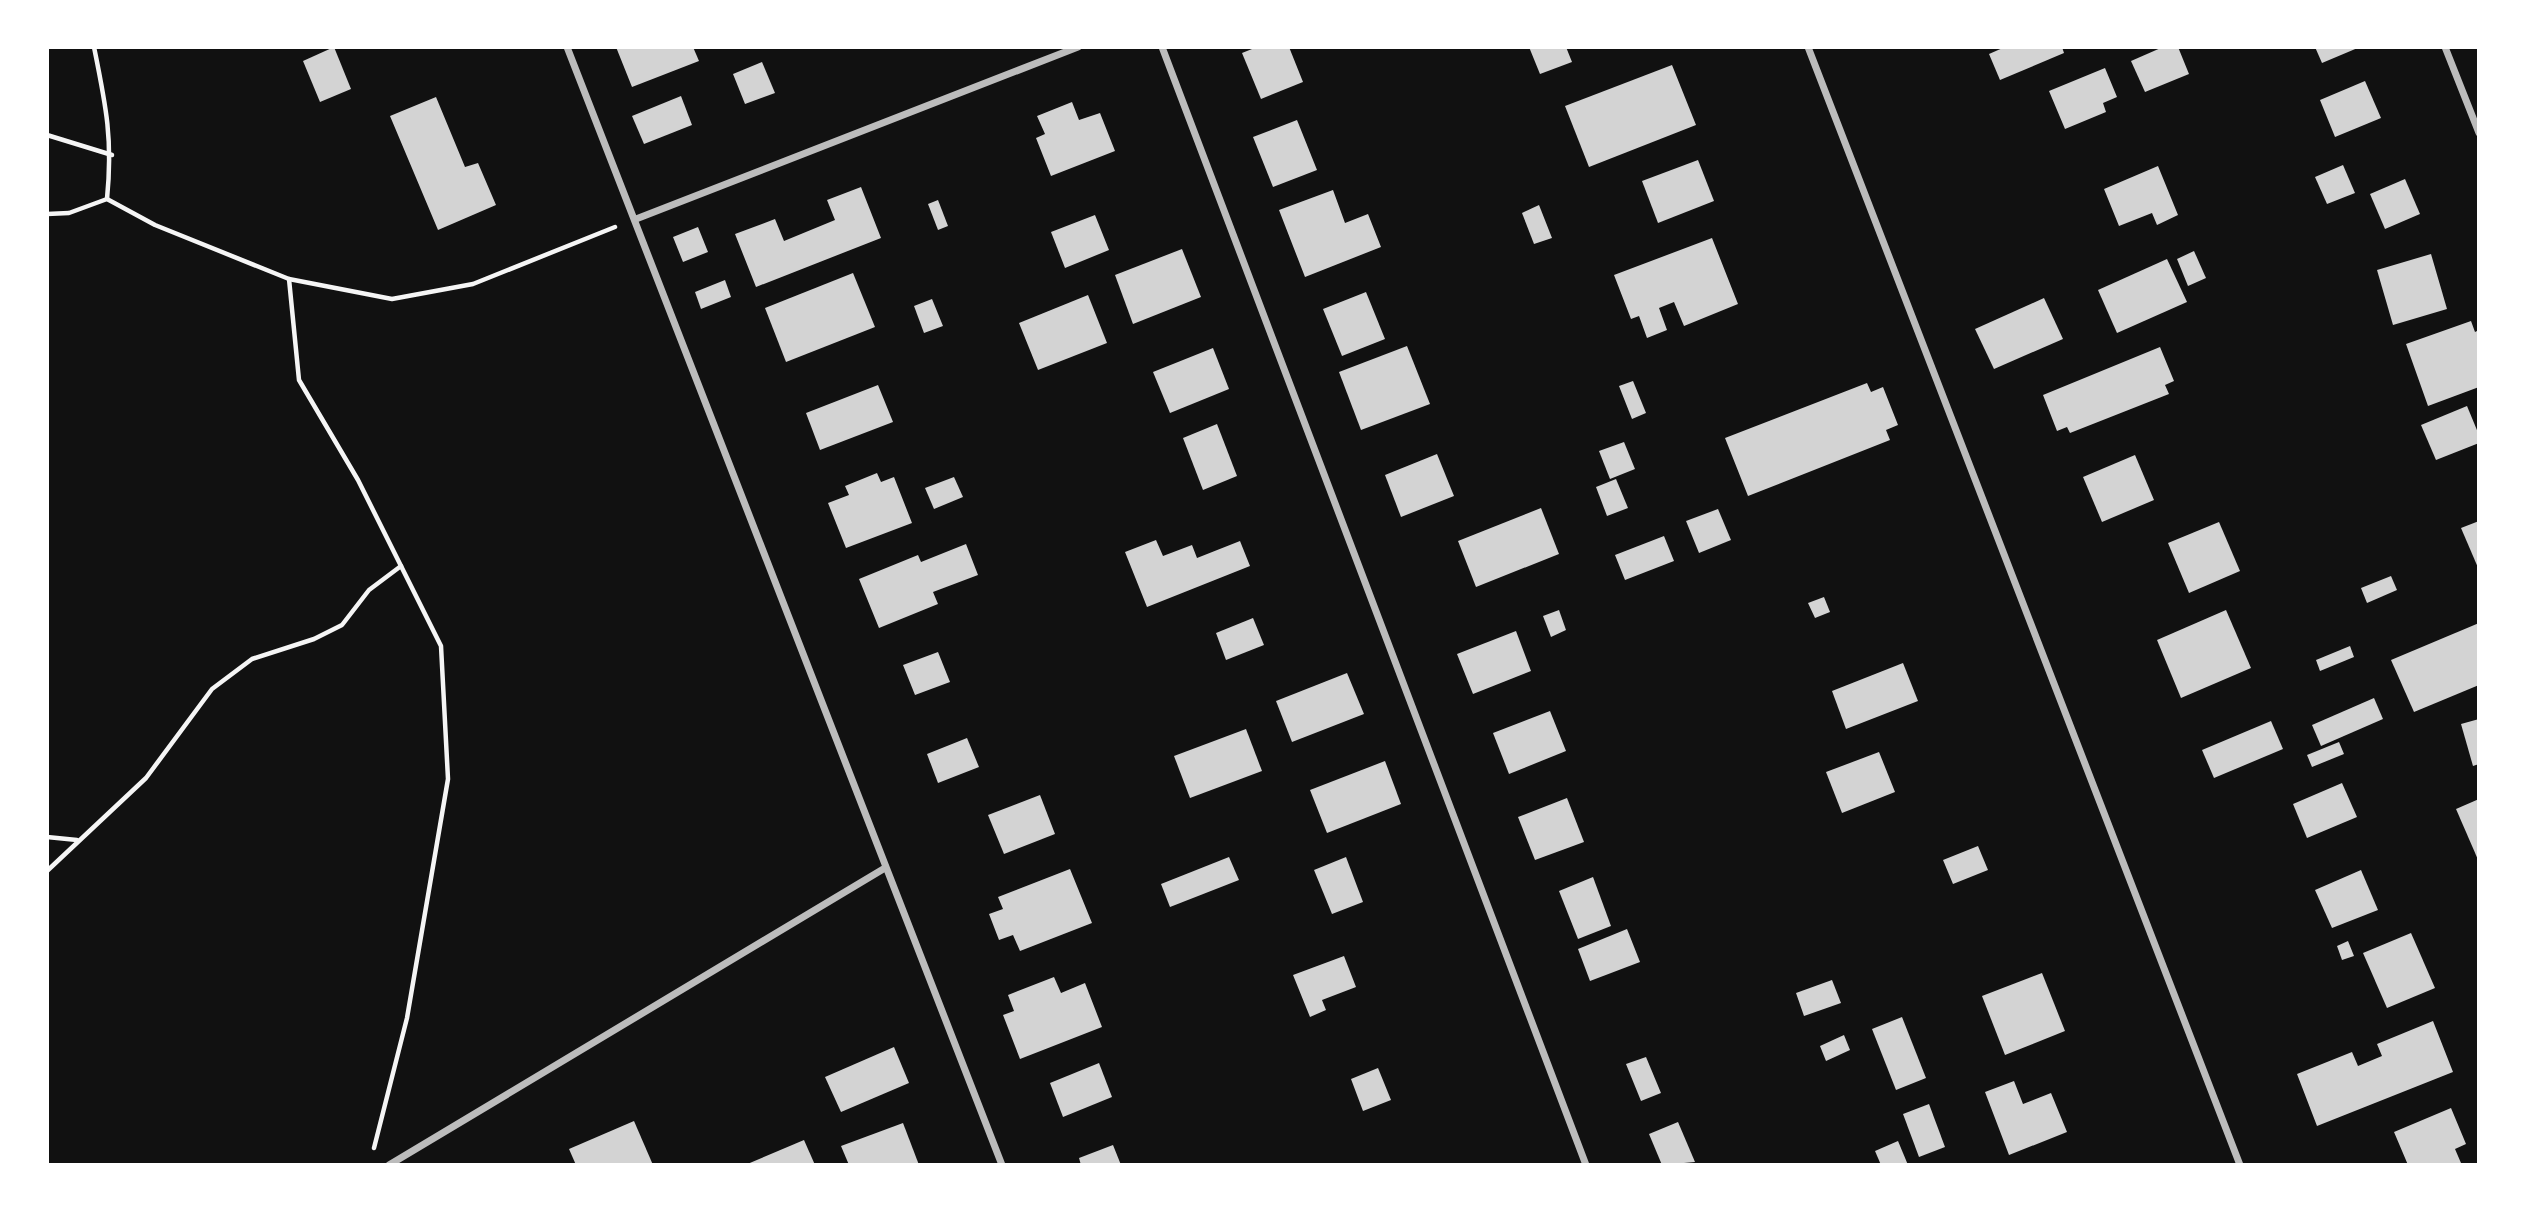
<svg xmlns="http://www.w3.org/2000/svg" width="2526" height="1212" viewBox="0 0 2526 1212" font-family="'Nunito Sans',sans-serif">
<rect width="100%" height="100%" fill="#111"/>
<g fill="#d3d3d3">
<polygon points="334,47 351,89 320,102 303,61"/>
<polygon points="616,47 693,47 699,61 632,87"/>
<polygon points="1257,47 1289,47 1303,82 1261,99 1242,53"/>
<polygon points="1529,47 1566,47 1572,62 1540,74"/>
<polygon points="2005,47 2062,47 2064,53 2000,80 1989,54"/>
<polygon points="2163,47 2178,47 2189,74 2145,92 2131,61"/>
<polygon points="2315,47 2360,47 2322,63"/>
<polygon points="762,62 775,93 745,104 733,74"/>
<polygon points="1672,65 1696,125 1589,167 1565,106"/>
<polygon points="2105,68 2117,97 2103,103 2106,112 2065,129 2049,91"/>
<polygon points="2365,81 2381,118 2335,137 2320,100"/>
<polygon points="681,96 692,125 644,144 632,116"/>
<polygon points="436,97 465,167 478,163 496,205 438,230 390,116"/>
<polygon points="1072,102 1079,120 1100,113 1115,151 1051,176 1036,138 1045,134 1037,116"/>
<polygon points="1297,120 1317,170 1273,187 1253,137"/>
<polygon points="1698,160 1714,201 1658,223 1642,181"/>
<polygon points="2343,165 2355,193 2327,204 2315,177"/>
<polygon points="2158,166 2178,215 2157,225 2152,213 2119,226 2104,189"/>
<polygon points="2405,179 2420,214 2385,229 2370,194"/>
<polygon points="861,187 881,238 756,287 735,234 775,219 784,241 835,220 827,200"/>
<polygon points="1333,190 1345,223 1368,214 1381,247 1305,277 1279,210"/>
<polygon points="938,200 948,226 938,230 928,204"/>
<polygon points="1539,205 1552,238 1534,244 1522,213"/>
<polygon points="1095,215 1109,250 1065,268 1051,232"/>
<polygon points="698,227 708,252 683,262 673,237"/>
<polygon points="1712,238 1738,304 1684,326 1674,302 1659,308 1667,330 1647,338 1639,316 1631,319 1614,275"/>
<polygon points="1182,249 1201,297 1133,324 1115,275"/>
<polygon points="2194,251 2206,278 2188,286 2177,259"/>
<polygon points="2431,254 2447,309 2393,325 2377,270"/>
<polygon points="2167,259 2187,302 2117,333 2098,290"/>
<polygon points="853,273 875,327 786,362 765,308"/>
<polygon points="725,280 731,297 701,309 695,292"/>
<polygon points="1366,292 1385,339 1342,356 1323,309"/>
<polygon points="1088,295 1107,343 1038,370 1019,323"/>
<polygon points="2044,298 2063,339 1994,369 1975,329"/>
<polygon points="932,299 943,326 924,333 914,306"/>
<polygon points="2471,321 2475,332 2479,330 2479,387 2428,406 2406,344"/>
<polygon points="1407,346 1430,404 1361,430 1339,372"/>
<polygon points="2160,347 2174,381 2165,385 2169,394 2070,433 2067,427 2057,431 2043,395"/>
<polygon points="1213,348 1229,389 1170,413 1153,372"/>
<polygon points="1633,381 1646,413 1632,419 1619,386"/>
<polygon points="1867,383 1871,392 1883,387 1898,425 1886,430 1890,440 1748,496 1725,438"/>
<polygon points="878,385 893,422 820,450 806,413"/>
<polygon points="2467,406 2479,435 2479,443 2436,460 2421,425"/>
<polygon points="1217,424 1237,476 1203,490 1183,438"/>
<polygon points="1624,442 1635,469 1610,479 1599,451"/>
<polygon points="1437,454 1454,496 1401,517 1385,475"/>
<polygon points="2135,455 2154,500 2102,522 2083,477"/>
<polygon points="877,473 881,482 894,477 912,523 846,548 828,503 849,495 845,486"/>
<polygon points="954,477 963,497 934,509 925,488"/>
<polygon points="1616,479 1628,508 1607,516 1596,487"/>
<polygon points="1541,508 1559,554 1476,587 1458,541"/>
<polygon points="1718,509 1731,540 1699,553 1686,521"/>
<polygon points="2479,521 2479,570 2461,528"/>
<polygon points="2219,522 2240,571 2189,593 2168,543"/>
<polygon points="1664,536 1674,561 1625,580 1615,555"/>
<polygon points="1156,540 1163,556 1192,545 1197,558 1240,541 1250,566 1147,607 1125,552"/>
<polygon points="966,544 978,575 933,592 938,604 879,628 859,579 918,555 921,562"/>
<polygon points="2391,576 2397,590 2367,603 2361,588"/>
<polygon points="1824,597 1830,612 1815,618 1808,603"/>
<polygon points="1559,610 1566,630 1551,637 1543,616"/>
<polygon points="2226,610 2251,668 2181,698 2157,640"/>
<polygon points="1253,618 1264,645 1226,660 1216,633"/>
<polygon points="2479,623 2479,685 2414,712 2391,660"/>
<polygon points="1516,631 1531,671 1473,694 1457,654"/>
<polygon points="2350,646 2354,657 2320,671 2316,660"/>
<polygon points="938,652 950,682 915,695 903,665"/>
<polygon points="1903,663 1918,701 1846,729 1832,691"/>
<polygon points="1347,673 1364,714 1292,742 1276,701"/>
<polygon points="2374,698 2383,719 2321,746 2312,725"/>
<polygon points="1550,711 1566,751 1509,774 1493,733"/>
<polygon points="2479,719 2479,764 2473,766 2461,724"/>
<polygon points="2271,721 2283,749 2214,778 2202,750"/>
<polygon points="1246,729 1262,771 1190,798 1174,756"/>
<polygon points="967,738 979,767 938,783 927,754"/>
<polygon points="2339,742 2344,754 2312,767 2307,755"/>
<polygon points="1879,752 1895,792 1842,813 1826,772"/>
<polygon points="1385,761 1401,804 1327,833 1310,790"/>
<polygon points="2342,783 2357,817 2307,838 2293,804"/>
<polygon points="1040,795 1055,834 1004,854 988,815"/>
<polygon points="1567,798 1584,842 1535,860 1518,817"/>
<polygon points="2479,799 2479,862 2456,809"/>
<polygon points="1978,846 1988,870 1953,884 1943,860"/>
<polygon points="1229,857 1239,880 1170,907 1161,884"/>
<polygon points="1346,857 1363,902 1332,914 1314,870"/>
<polygon points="1070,869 1092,923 1020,951 1013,935 999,940 989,914 1003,909 998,897"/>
<polygon points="2361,870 2378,910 2332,928 2315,890"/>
<polygon points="1593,877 1611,926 1578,939 1559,891"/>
<polygon points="1627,929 1640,962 1590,981 1578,949"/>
<polygon points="2411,933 2435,988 2387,1008 2363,953"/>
<polygon points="2348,941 2354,956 2342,960 2337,946"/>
<polygon points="1344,956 1356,987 1322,1000 1326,1010 1310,1017 1293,975"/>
<polygon points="2042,973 2065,1031 2005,1055 1982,996"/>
<polygon points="1054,977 1061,993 1085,983 1102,1027 1020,1059 1003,1015 1014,1011 1008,995"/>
<polygon points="1832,980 1841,1003 1804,1016 1796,993"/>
<polygon points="1902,1017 1926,1078 1896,1090 1872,1029"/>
<polygon points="2433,1021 2453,1072 2317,1126 2297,1074 2352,1052 2358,1066 2382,1056 2377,1044"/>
<polygon points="1844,1035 1850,1050 1826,1061 1820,1046"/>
<polygon points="894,1047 909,1083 841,1112 825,1077"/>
<polygon points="1646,1057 1661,1093 1641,1101 1626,1064"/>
<polygon points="1099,1063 1112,1097 1063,1117 1050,1083"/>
<polygon points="1378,1068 1391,1100 1363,1111 1351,1079"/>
<polygon points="2014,1081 2023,1104 2051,1093 2067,1132 2009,1155 1985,1092"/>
<polygon points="1929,1104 1945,1147 1919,1157 1903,1114"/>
<polygon points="2451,1108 2466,1144 2455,1149 2461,1163 2408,1165 2394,1132"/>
<polygon points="634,1121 653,1165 576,1165 569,1149"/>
<polygon points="1678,1122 1695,1162 1662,1165 1649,1134"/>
<polygon points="903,1123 919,1165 849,1165 841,1146"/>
<polygon points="804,1140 815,1165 745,1165"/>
<polygon points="1898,1141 1908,1165 1881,1165 1875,1151"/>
<polygon points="1113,1145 1121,1165 1081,1165 1079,1158"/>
</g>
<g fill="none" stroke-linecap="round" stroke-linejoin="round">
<g stroke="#f5f5f5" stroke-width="4.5">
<path d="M94,47C106,106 113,139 107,199"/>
<polyline points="47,135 112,155"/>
<polyline points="47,214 69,213 107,199 155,225 289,279 392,299 473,284 615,227"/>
<polyline points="289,279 299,380 358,480 441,646 448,779 407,1018 374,1148"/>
<polyline points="47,837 77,840"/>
<polyline points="47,871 146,778 212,689 252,659 314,639 342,625 369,590 401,566"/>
</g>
<g stroke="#bcbcbc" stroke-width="7">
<polyline points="567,47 1002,1165"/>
<polyline points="1162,47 1586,1165"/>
<polyline points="1808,47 2240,1165"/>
<polyline points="2445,47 2479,133"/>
<polyline points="636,219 1078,47"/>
<polyline points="389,1165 885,868"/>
</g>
</g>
<rect width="2526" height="1212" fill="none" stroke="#ffffff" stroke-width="98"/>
</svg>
